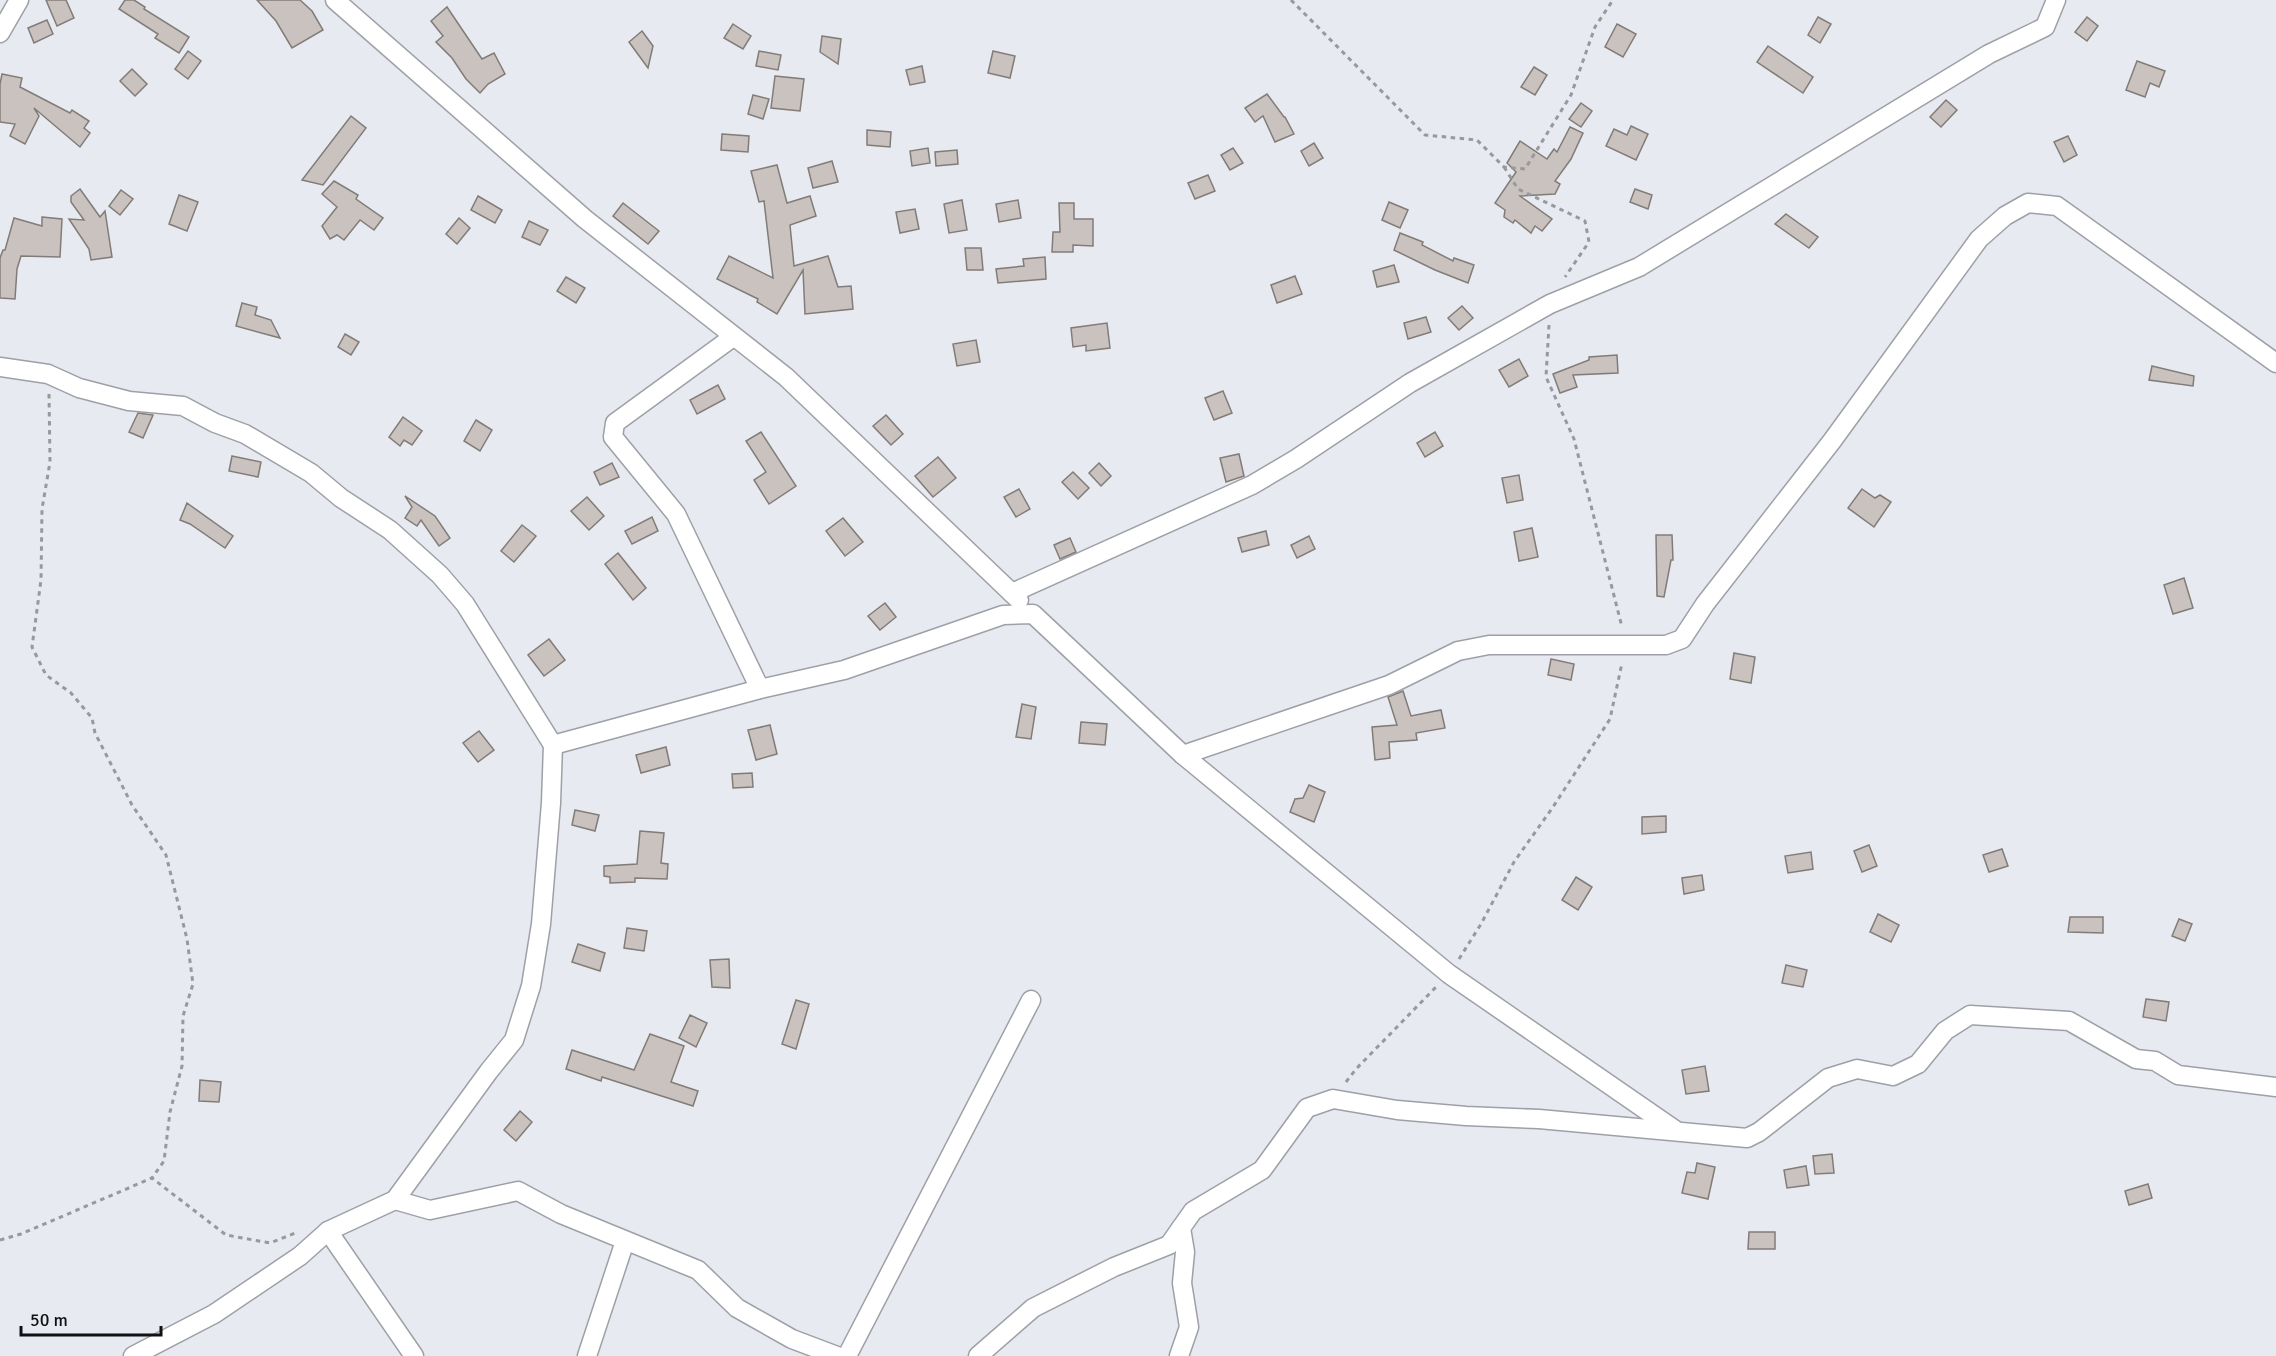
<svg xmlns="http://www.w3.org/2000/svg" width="2276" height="1356" viewBox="0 0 2276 1356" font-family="Signika,sans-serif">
<rect width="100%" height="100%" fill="#e7eaf0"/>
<g fill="#c9c2be" stroke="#827c78" stroke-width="1.5">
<polygon points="46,0 66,0 74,18 57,26"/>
<polygon points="125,0 134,0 145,7 144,9 189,37 179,53 155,38 158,34 119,9"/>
<polygon points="257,0 300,0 312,11 323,30 292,48 276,21"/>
<polygon points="447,7 482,59 494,53 505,74 488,84 480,93 466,79 452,58 436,42 443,36 431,21"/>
<polygon points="1818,17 1831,24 1820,43 1808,35"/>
<polygon points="2087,17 2098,26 2087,41 2075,32"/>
<polygon points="47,20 53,34 34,43 28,28"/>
<polygon points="733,24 751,36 743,49 724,38"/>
<polygon points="1617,24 1636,34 1623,57 1605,47"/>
<polygon points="642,31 653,46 648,68 629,42"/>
<polygon points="822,36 841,39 838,64 820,52"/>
<polygon points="1768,46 1813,77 1803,93 1757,62"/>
<polygon points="188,51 201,61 188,79 175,69"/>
<polygon points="759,51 781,55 778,70 756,66"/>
<polygon points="993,51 1015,56 1010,78 988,73"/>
<polygon points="2137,61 2165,71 2159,87 2150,83 2145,97 2126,90"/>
<polygon points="922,66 925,82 910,85 906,70"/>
<polygon points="1534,67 1547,75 1535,95 1521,87"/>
<polygon points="132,69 147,84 135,96 120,81"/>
<polygon points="2,74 22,78 20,87 70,113 72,110 89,121 84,128 90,133 80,147 34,108 39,116 25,144 10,136 15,124 0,122 0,84"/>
<polygon points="775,76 804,79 800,111 771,108"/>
<polygon points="1267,94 1284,117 1285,117 1294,134 1275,142 1263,116 1255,122 1245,108"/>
<polygon points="753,95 769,99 763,119 748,114"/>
<polygon points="1946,100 1957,110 1941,127 1930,117"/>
<polygon points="1581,103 1592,111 1581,127 1569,119"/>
<polygon points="351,116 366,128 323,185 302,180"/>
<polygon points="1631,126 1648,134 1636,160 1606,146 1614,129 1627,135"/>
<polygon points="1570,127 1583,133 1571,159 1555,181 1560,184 1555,194 1520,196 1552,219 1542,231 1535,226 1531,233 1515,220 1513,223 1504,217 1505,210 1495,203 1516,172 1507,163 1520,141 1547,159 1554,149 1557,152"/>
<polygon points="867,130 891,132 890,147 867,145"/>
<polygon points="722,134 749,136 748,152 721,150"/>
<polygon points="2068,136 2077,155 2064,162 2054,142"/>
<polygon points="1314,143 1323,158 1309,166 1301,151"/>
<polygon points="928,148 930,163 912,166 910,151"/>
<polygon points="1233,148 1243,163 1230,170 1221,155"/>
<polygon points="957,150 958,164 936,166 935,152"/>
<polygon points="832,161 838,182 813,188 808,168"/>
<polygon points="777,165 787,203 810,196 816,216 790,225 794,266 828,256 838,287 851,286 853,309 805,314 803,270 777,314 757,302 758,299 717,279 729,256 773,278 764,201 759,202 751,171"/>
<polygon points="1208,175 1215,191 1195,199 1188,183"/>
<polygon points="334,181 358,195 356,199 383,218 374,230 360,220 344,240 337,235 330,239 322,226 337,207 322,194"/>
<polygon points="80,189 100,217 105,211 112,257 91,260 89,249 69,219 84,220 71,202 71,196"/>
<polygon points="1635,189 1652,195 1648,209 1630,202"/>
<polygon points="121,190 133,199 120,215 109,206"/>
<polygon points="179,195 198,202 187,231 169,224"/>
<polygon points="478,196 502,210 495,223 471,210"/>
<polygon points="962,200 967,230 949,233 944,204"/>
<polygon points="1018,200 1021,218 999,222 996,204"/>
<polygon points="1389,202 1408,210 1400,228 1382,220"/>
<polygon points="623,203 659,231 648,244 613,216"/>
<polygon points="1059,203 1074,203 1074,219 1093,219 1093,246 1073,245 1073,252 1052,252 1053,232 1060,232"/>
<polygon points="915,209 919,229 900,233 896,212"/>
<polygon points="1786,214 1818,237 1809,248 1775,224"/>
<polygon points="42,217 62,219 60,257 21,256 17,269 15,299 0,298 0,258 3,250 5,250 14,218 42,226"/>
<polygon points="459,218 470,228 457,244 446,234"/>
<polygon points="529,221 548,230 540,245 522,237"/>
<polygon points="1400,233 1423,242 1422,245 1453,261 1454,258 1474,265 1468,283 1435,270 1394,250"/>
<polygon points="965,248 981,248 983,270 967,270"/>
<polygon points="1045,257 1046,279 998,283 996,269 1024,266 1023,259"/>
<polygon points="1394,265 1399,282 1377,287 1373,271"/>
<polygon points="1295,276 1302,294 1277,303 1271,285"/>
<polygon points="566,277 585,288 576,303 557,291"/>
<polygon points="242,303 257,307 255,315 271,320 280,338 236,326"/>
<polygon points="1462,306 1473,318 1459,330 1448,318"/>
<polygon points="1426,317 1431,332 1408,339 1404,323"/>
<polygon points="1107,323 1110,348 1086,351 1086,345 1073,347 1071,328"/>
<polygon points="345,334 359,342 351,355 338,347"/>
<polygon points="976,340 980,362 957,366 953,344"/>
<polygon points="1617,355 1618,373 1573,375 1577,387 1560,393 1553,374 1589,360 1589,357"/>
<polygon points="1519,359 1528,376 1509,387 1499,370"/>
<polygon points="2152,366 2194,376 2193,386 2149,380"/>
<polygon points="718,385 725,399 697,414 690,400"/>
<polygon points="1223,391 1232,413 1214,420 1205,398"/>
<polygon points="138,413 153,415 143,438 129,432"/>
<polygon points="886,415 903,434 891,445 873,426"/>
<polygon points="403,417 422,431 412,445 404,440 400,446 389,437"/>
<polygon points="476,420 492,430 480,451 464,441"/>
<polygon points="761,432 796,486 769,504 754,480 766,472 746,441"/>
<polygon points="1435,432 1443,446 1425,457 1417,443"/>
<polygon points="1239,454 1244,476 1226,482 1220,458"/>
<polygon points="232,456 261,462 258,477 229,471"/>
<polygon points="938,457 956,478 933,497 915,476"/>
<polygon points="612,463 619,477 600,485 594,472"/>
<polygon points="1099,463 1111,476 1101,486 1089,473"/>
<polygon points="1073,472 1089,488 1078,499 1062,482"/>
<polygon points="1519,475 1523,500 1507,503 1502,478"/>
<polygon points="1019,489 1030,509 1016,517 1004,497"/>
<polygon points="1862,489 1875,498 1880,495 1891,502 1874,527 1848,508"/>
<polygon points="405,496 435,516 450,538 439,546 421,520 417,526 405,518 412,507"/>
<polygon points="587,497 604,516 589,530 571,511"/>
<polygon points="187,503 233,536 225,548 190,524 180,520"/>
<polygon points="652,517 658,531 632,544 625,531"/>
<polygon points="843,518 863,542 845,556 826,531"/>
<polygon points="522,525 536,536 514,562 501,551"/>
<polygon points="1532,528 1538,557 1519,561 1514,532"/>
<polygon points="1266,531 1269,545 1242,552 1238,538"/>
<polygon points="1656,535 1672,535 1673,560 1671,560 1664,597 1657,596"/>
<polygon points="1309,536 1315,549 1297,558 1291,545"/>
<polygon points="1070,538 1076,552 1060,559 1054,545"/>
<polygon points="618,553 646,588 633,600 605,564"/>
<polygon points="2184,578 2193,608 2173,614 2164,585"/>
<polygon points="885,603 896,617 880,630 868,616"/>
<polygon points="549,639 565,660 544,676 528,655"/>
<polygon points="1734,653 1755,657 1751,683 1730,679"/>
<polygon points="1551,659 1574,664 1571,680 1548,675"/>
<polygon points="1403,691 1411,716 1441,710 1445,728 1416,733 1417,740 1389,742 1390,758 1375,760 1372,727 1397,725 1388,697"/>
<polygon points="1022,704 1036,707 1031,739 1016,737"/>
<polygon points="1081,722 1107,724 1105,745 1079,743"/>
<polygon points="770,725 777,754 756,760 748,730"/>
<polygon points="479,731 494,750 478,762 463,743"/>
<polygon points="666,747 670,765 641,773 636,755"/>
<polygon points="752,773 753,787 733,788 732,774"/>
<polygon points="1309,785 1325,792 1314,822 1290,812 1295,799 1303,798"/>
<polygon points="575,810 599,815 595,831 572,825"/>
<polygon points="1666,816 1666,832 1642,834 1642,817"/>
<polygon points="640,831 664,833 661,863 668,864 667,879 635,878 635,882 610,883 610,877 604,876 604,866 637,864"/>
<polygon points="1869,845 1877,866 1862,872 1854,851"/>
<polygon points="2002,849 2008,866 1989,872 1983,855"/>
<polygon points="1811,852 1813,869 1788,873 1785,856"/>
<polygon points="1702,875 1704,890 1684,894 1682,878"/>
<polygon points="1576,877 1592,887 1578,910 1562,900"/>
<polygon points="1878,914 1899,925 1891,942 1870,932"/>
<polygon points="2070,917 2103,917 2103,933 2068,932"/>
<polygon points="2179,919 2192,924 2185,941 2172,936"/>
<polygon points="627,928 647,931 644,951 624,948"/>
<polygon points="578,944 605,953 600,971 572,962"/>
<polygon points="729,959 730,988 712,987 710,960"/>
<polygon points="1786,965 1807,970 1803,987 1782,983"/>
<polygon points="2146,999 2169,1002 2166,1021 2143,1017"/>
<polygon points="796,1000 809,1004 796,1049 782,1044"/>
<polygon points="690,1015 707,1023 696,1047 679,1038"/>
<polygon points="650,1034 684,1046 671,1082 698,1091 693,1106 602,1077 601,1081 566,1069 572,1050 634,1070"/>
<polygon points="1705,1066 1709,1091 1686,1094 1682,1070"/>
<polygon points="200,1080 221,1082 219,1102 199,1101"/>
<polygon points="520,1111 532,1122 516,1141 504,1130"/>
<polygon points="1832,1154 1834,1173 1815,1174 1813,1156"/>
<polygon points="1697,1163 1715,1167 1708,1199 1682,1193 1687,1172 1695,1173"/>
<polygon points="1806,1166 1809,1185 1787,1188 1784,1170"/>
<polygon points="2148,1184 2152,1198 2129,1205 2125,1191"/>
<polygon points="1749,1232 1775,1232 1775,1249 1748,1249"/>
</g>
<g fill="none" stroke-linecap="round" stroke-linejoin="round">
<defs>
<g id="street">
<polyline points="335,0 585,219 786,377 1019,600"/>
<polyline points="0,33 19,0"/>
<polyline points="733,337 615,423 613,437 676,514 760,689"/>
<polyline points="0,367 48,374 79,388 129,401 183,406 215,423 245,434 311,473 341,498 390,530 440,575 465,604 553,745 551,803 541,924 531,986 514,1040 489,1071 395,1200 328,1231 300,1256 214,1314 133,1356"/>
<polyline points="1012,593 1252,485 1296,459 1410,383 1550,304 1639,267 1989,54 2045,27 2056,0"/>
<polyline points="553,745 760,689 844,670 1003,615 1033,614 1183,755 1449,974 1675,1130"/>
<polyline points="1183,755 1389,685 1458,651 1489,645 1666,645 1682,639 1705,604 1832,441 1979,239 2005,216 2028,203 2057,206 2276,363"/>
<polyline points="395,1200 430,1210 518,1191 561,1214 698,1270 737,1308 792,1339 837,1356"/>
<polyline points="328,1231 414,1356"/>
<polyline points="587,1356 625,1241"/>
<polyline points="847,1356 1031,1000"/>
<polyline points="978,1356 1033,1308 1114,1267 1169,1245 1193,1211 1262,1170 1307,1108 1333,1099 1397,1110 1466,1116 1539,1119 1747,1138 1759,1132 1828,1078 1857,1069 1893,1076 1918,1064 1945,1031 1970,1015 2069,1021 2136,1059 2155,1061 2178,1075 2276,1087"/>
<polyline points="1179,1356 1189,1327 1182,1283 1185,1252 1181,1228"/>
</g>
</defs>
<use href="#street" stroke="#9ea0a7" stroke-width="21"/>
<g stroke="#97999e" stroke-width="3" stroke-dasharray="4.5 4.5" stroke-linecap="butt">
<polyline points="1291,0 1425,135 1477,140 1504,167 1525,169 1571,95 1595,27 1613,0"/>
<polyline points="1504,167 1518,189 1585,221 1589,242 1565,277"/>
<polyline points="1549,325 1546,377 1574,439 1622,627"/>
<polyline points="49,394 50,462 42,509 41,580 32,647 46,675 71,693 92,718 95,733 132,805 166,855 187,939 193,984 183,1016 182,1066 170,1112 164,1161 152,1178"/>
<polyline points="1459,959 1481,924 1514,862 1553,807 1610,719 1622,663"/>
<polyline points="1346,1082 1356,1069 1436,987"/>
<polyline points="0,1240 21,1234 152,1178 226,1235 270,1243 298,1232"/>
</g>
<use href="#street" stroke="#fff" stroke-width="18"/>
</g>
<path d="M21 1326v9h140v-9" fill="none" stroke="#111114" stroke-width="3"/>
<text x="30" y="1326" font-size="18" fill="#111114" stroke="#e7eaf0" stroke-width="4.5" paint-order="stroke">50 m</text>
</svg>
